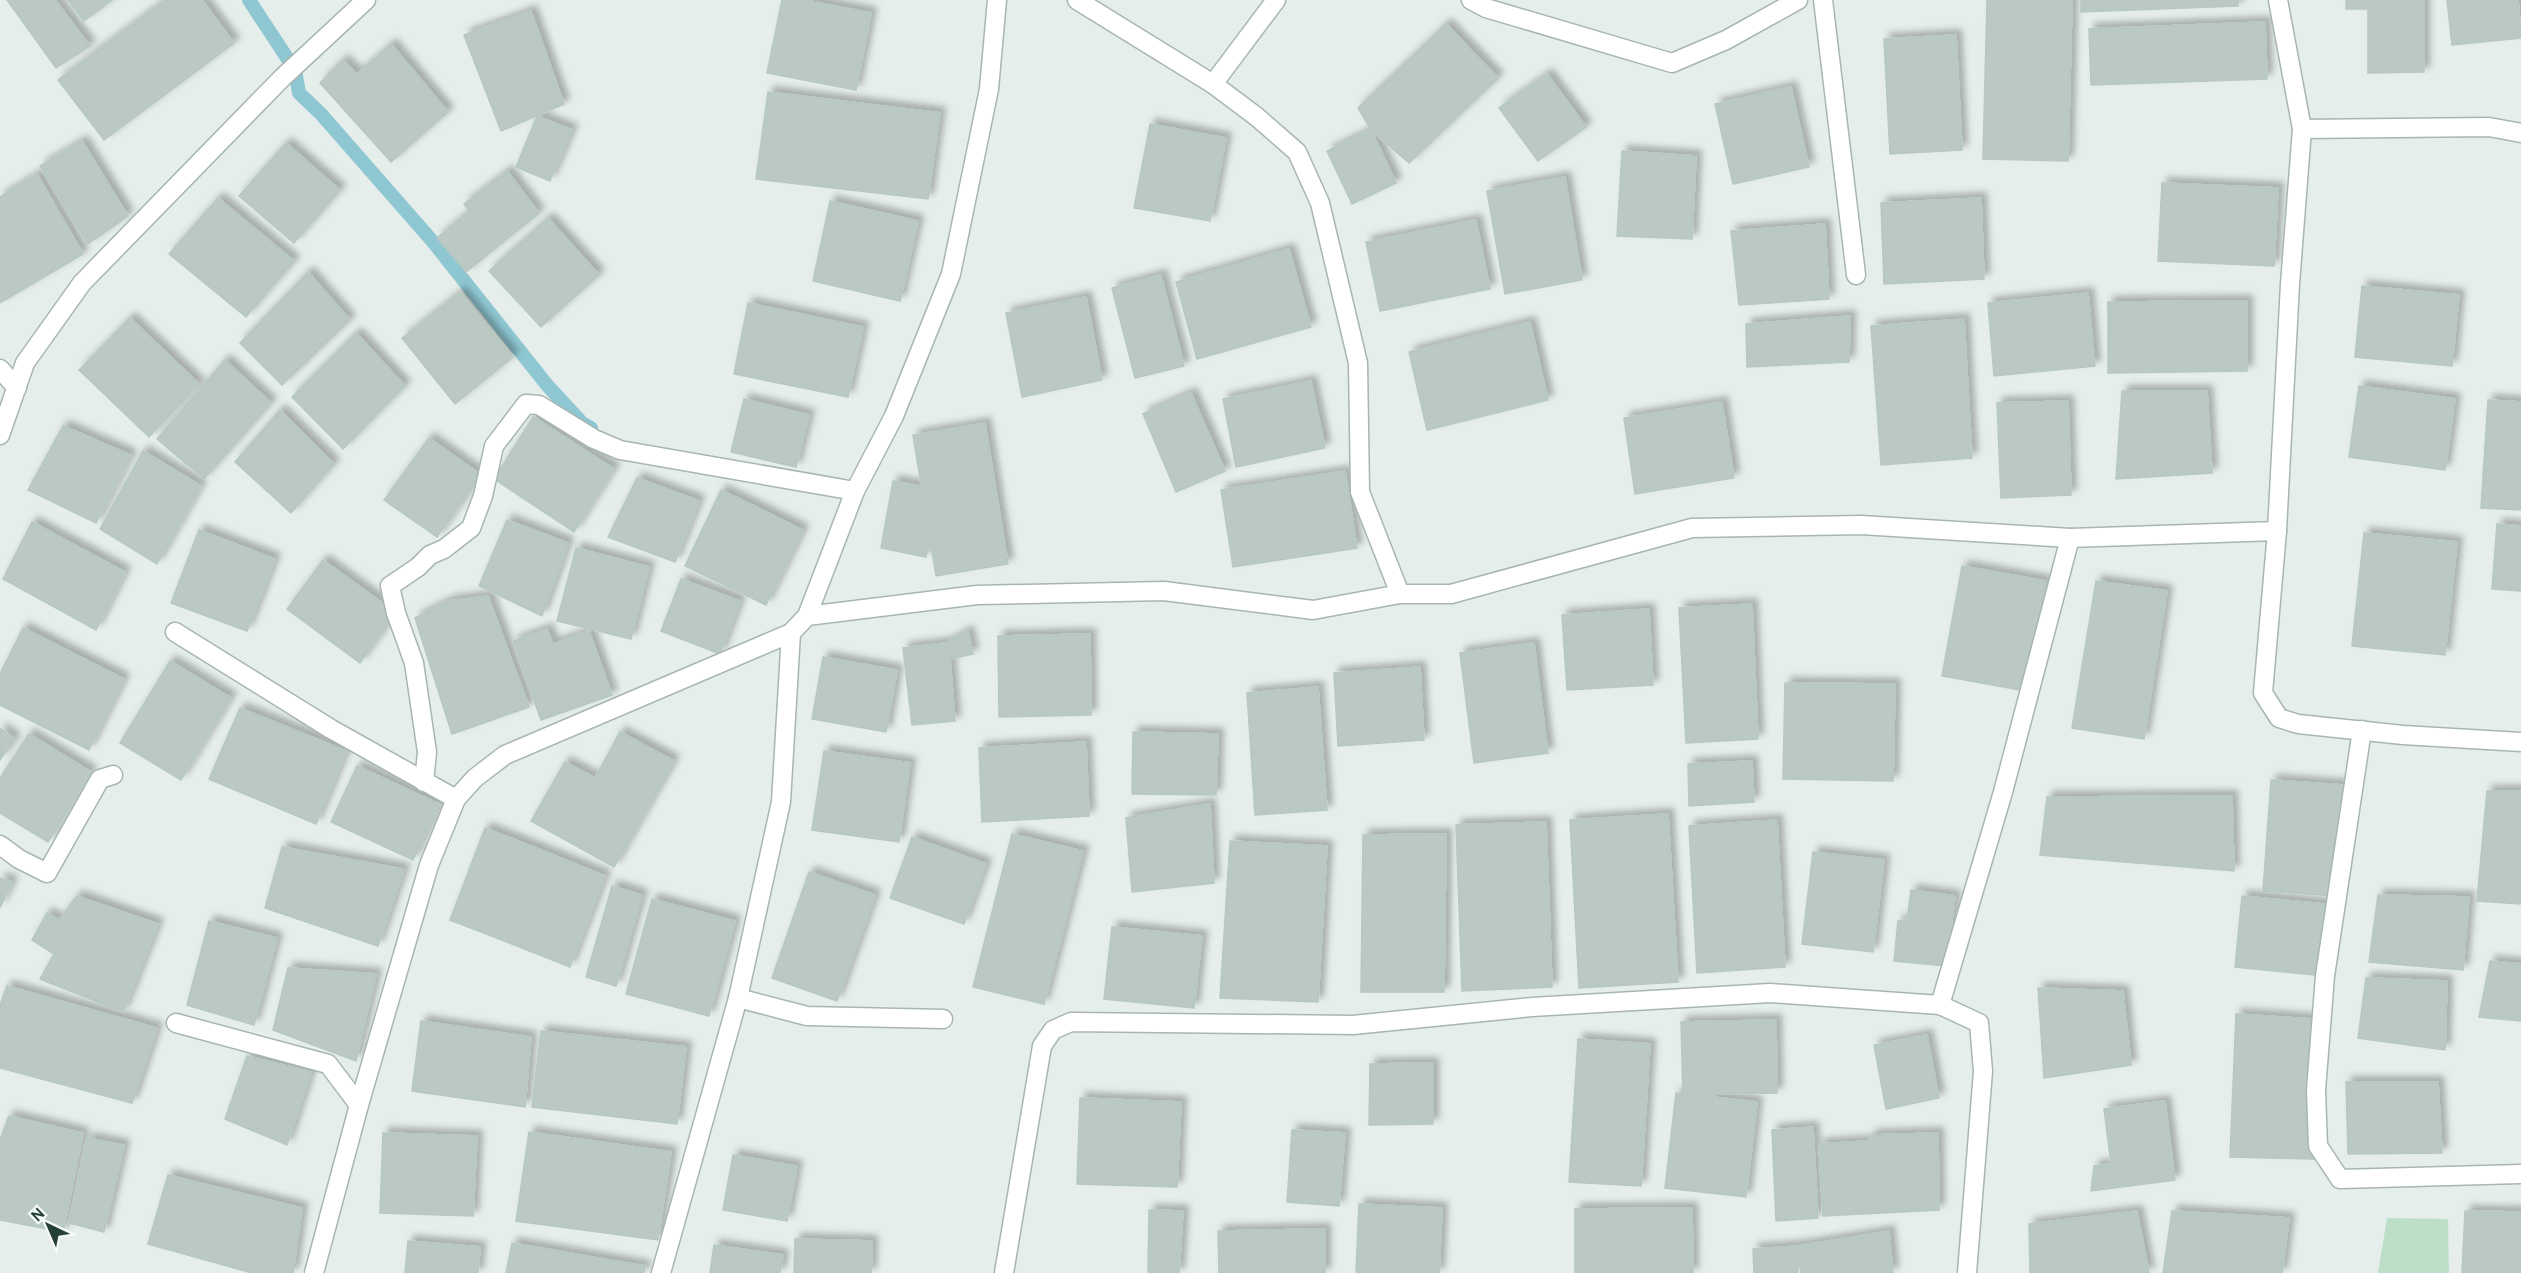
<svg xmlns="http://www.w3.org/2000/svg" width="2521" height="1273" viewBox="0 0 2521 1273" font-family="Overpass,sans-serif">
<defs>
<filter id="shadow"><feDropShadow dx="5.5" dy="-5.5" stdDeviation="3" flood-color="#0004"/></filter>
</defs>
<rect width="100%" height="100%" fill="#e5eeea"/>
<polygon fill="#bedfc7" points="2387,1218 2448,1219 2449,1273 2378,1273"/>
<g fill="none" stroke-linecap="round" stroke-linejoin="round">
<polyline stroke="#8ec7d2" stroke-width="14" points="249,0 295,70 299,93 321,114 434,243 547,385 582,423 591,428"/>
</g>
<g fill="#bac9c3" stroke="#b7c8c1" stroke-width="1.5" filter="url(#shadow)">
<polygon points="7,0 55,0 90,46 56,68"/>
<polygon points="68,0 112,0 84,21"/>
<polygon points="165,0 202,0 234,43 104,140 58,80"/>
<polygon points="782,0 805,0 871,13 856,90 767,73"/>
<polygon points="1987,0 2072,0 2068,161 1983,159"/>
<polygon points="2081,0 2238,0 2238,6 2081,12"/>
<polygon points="2346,0 2424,0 2424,72 2368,73 2368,9 2346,9"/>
<polygon points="2447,0 2518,0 2521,38 2452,45"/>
<polygon points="531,11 564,104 501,131 464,35"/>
<polygon points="2265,22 2267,79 2091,85 2089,29"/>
<polygon points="1446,24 1498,78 1409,163 1371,130 1358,108"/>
<polygon points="1956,35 1962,150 1890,154 1884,39"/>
<polygon points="391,44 448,112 391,162 320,83 343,60 357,74"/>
<polygon points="1547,74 1586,127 1538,161 1499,108"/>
<polygon points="1791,87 1809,167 1733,184 1715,104"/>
<polygon points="768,92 940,113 928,199 756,179"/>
<polygon points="537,116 572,130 550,181 516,167"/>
<polygon points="1150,124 1226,138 1210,221 1134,208"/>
<polygon points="1371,130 1396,183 1352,204 1327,151"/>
<polygon points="82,141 128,216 88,244 40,166"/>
<polygon points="286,143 340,190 294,243 239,196"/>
<polygon points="1622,151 1696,156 1692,239 1617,236"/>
<polygon points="507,171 539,213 466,272 437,238 469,211 464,204"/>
<polygon points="37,174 83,254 0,303 0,197"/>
<polygon points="1565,177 1582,280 1505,294 1487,191"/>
<polygon points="2162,183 2278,188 2274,266 2158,261"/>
<polygon points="218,198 294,261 246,317 169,254"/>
<polygon points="1981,198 1984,279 1884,284 1881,203"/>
<polygon points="830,201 918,221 900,301 813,281"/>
<polygon points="548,218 599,275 541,327 489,271"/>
<polygon points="1476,220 1490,289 1380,311 1366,242"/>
<polygon points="1825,224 1829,299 1739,305 1731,231"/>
<polygon points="1289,249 1311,327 1197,359 1176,282"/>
<polygon points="308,272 350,320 282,385 240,343"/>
<polygon points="1161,275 1184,366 1135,378 1112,288"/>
<polygon points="2362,286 2459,295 2452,366 2355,357"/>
<polygon points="460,292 513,357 455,404 402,338"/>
<polygon points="2088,293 2095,366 1994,376 1988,303"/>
<polygon points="1086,297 1102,380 1022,397 1006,313"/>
<polygon points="2247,301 2247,371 2108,373 2108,302"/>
<polygon points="748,303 863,327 848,397 734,374"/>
<polygon points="1850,316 1849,362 1747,367 1746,324"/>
<polygon points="130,318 199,384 149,437 79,370"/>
<polygon points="1964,319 1972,458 1881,465 1871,326"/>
<polygon points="1530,322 1548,400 1427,430 1409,352"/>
<polygon points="356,333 405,386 343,449 292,397"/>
<polygon points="225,360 271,403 204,479 157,439"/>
<polygon points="1311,381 1325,448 1236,467 1223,399"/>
<polygon points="2359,386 2455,399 2445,470 2349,457"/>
<polygon points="2122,391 2207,391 2212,473 2116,479"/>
<polygon points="1191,393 1225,471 1176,492 1143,414"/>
<polygon points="744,399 809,415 796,467 731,452"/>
<polygon points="2488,400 2521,402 2521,510 2481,508"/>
<polygon points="2068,401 2071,495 2001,498 1997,403"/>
<polygon points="1722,402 1734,478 1635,494 1624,418"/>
<polygon points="280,410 334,464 291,513 235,462"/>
<polygon points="533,417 614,469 574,532 494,479"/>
<polygon points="985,423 1008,564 936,576 913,435"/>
<polygon points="63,426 131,455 96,523 28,490"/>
<polygon points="429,438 481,475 437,537 384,500"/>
<polygon points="143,451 201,486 157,564 100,529"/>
<polygon points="1345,471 1357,548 1233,567 1221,490"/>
<polygon points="637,478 699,501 675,562 608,537"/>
<polygon points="893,481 938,489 926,557 881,548"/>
<polygon points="721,490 803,530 766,605 685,566"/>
<polygon points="507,520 568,543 542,616 479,586"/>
<polygon points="32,522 125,572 96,630 3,579"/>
<polygon points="2497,524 2521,526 2521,591 2492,589"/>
<polygon points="199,530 275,559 247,631 171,603"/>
<polygon points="2364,533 2457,542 2445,655 2352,646"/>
<polygon points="576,548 649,567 631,639 557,621"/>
<polygon points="323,560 396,613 360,663 287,609"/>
<polygon points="1962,566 2046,581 2025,691 1942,676"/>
<polygon points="681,579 740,601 720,654 661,631"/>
<polygon points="2096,581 2167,591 2144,739 2072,728"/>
<polygon points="488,596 529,707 452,734 415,618 449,601"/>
<polygon points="1752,604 1758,739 1686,743 1679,608"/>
<polygon points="1649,609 1653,685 1567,690 1562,615"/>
<polygon points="23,628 124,679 89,750 0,705 0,674"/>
<polygon points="547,629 553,644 589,631 612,695 541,720 513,641"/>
<polygon points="968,631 973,654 950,659 946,643"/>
<polygon points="1090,634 1091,715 999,717 998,636"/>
<polygon points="946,643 950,659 955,721 912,725 903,648"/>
<polygon points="1534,643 1548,753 1474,763 1460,653"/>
<polygon points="823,657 897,670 886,732 812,719"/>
<polygon points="170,661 231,698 181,780 120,743"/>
<polygon points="1420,667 1424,740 1338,746 1334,673"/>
<polygon points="1785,683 1895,684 1893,781 1783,779"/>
<polygon points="1318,687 1327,810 1255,815 1247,693"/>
<polygon points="240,708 346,751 316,824 209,779"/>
<polygon points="0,728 15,739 0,760"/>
<polygon points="620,732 674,761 614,867 531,821 565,762 595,778"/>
<polygon points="1133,732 1218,734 1216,795 1132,794"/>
<polygon points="29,734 91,772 48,842 0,813 0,778"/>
<polygon points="1086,742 1089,816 982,822 979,748"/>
<polygon points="824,751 910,763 899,842 812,830"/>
<polygon points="1752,761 1754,802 1689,806 1688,764"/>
<polygon points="357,766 439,804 413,860 331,822"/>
<polygon points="2271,780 2342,785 2334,896 2263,891"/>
<polygon points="2487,791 2521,791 2521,904 2477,901"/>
<polygon points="2232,796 2234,871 2040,855 2047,797"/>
<polygon points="1210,804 1214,883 1132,892 1126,818"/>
<polygon points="1668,814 1678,982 1579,988 1570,820"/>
<polygon points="1777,820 1785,967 1697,973 1689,826"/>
<polygon points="1546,822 1552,987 1462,991 1456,825"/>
<polygon points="485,828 526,844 489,935 450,920"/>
<polygon points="1012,834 1083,851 1044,1004 973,987"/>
<polygon points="1446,834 1444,992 1361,992 1363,835"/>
<polygon points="912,837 986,864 964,924 890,898"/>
<polygon points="1230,841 1327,846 1318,1002 1220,998"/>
<polygon points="526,844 605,876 570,967 489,935"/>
<polygon points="282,847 404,869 378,946 265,908"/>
<polygon points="1813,852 1884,860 1873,952 1802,944"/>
<polygon points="809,872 875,895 837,1001 772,978"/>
<polygon points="0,878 12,882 0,908"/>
<polygon points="612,886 642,895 616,986 586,977"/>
<polygon points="1911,890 1955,896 1946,966 1894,961 1898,921 1907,920"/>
<polygon points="2378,895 2469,897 2463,970 2369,962"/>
<polygon points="77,896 158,924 123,1012 40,979 54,954 32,940 47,913 59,920"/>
<polygon points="2242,896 2333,905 2325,976 2235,967"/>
<polygon points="652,899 735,921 709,1016 626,994"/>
<polygon points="209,921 277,938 254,1025 187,1005"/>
<polygon points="1112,927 1202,936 1194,1008 1104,999"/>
<polygon points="2490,961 2521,964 2521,1021 2479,1017"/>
<polygon points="288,968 376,974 356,1061 273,1030"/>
<polygon points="2366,978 2447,981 2445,1050 2358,1038"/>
<polygon points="7,986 157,1028 132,1103 0,1068 0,1005"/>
<polygon points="2038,988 2123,991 2131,1065 2044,1078"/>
<polygon points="2236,1014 2312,1019 2314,1159 2230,1157"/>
<polygon points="1776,1020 1777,1093 1683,1095 1681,1022"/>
<polygon points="421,1021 531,1037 525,1107 412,1091"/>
<polygon points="541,1031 686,1047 677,1124 532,1107"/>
<polygon points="1927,1035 1939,1098 1886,1109 1874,1045"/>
<polygon points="1578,1039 1650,1044 1641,1186 1569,1182"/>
<polygon points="247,1056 311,1072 287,1145 225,1119"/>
<polygon points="1433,1063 1433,1124 1369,1125 1370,1064"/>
<polygon points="2346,1082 2438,1082 2442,1153 2348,1154"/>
<polygon points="1676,1093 1757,1102 1746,1197 1665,1188"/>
<polygon points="1080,1098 1181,1102 1177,1187 1077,1184"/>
<polygon points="2165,1101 2175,1180 2091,1191 2094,1166 2111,1164 2104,1109"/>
<polygon points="9,1116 83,1133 63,1232 0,1220 0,1140"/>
<polygon points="1813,1127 1818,1218 1776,1221 1772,1130"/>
<polygon points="1292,1130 1345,1133 1339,1206 1287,1202"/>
<polygon points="529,1132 671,1152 658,1240 516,1221"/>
<polygon points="383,1133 477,1136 473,1216 380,1213"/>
<polygon points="1938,1133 1939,1210 1823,1216 1819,1144 1868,1141 1872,1135"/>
<polygon points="87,1138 124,1145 104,1232 69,1223"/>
<polygon points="733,1155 797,1166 787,1221 723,1210"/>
<polygon points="168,1175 302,1208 293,1273 252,1273 148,1244"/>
<polygon points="1359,1204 1442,1208 1439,1273 1356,1273"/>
<polygon points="1692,1208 1693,1273 1575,1273 1575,1209"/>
<polygon points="1149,1210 1183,1211 1179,1273 1148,1273"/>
<polygon points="2137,1211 2149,1273 2030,1273 2029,1224"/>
<polygon points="2172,1211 2289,1218 2282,1273 2163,1273"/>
<polygon points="2465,1211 2521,1212 2521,1273 2462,1273"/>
<polygon points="1325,1229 1325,1273 1219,1273 1218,1231"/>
<polygon points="1889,1231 1893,1273 1801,1273 1797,1246"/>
<polygon points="795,1239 872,1241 871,1273 794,1273"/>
<polygon points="408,1241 480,1247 478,1273 405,1273"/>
<polygon points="512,1243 645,1266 644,1273 506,1273"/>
<polygon points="714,1245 783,1255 780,1273 710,1273"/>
<polygon points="1797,1246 1798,1273 1754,1273 1753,1249"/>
</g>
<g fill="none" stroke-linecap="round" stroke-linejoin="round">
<defs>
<g id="minor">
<polyline points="1077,0 1213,84 1257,117 1297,152 1320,203 1358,363 1360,492 1400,594"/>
<polyline points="1471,0 1486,8 1672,63 1726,40 1798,0"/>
<polyline points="1823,0 1856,275"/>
<polyline points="2278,0 2302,129 2290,284 2277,531 2263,693 2279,718 2298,724 2403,735 2521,742"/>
<polyline points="1213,84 1276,0"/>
<polyline points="2302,129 2489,127 2521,133"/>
<polyline points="0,369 17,388"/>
<polyline points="0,435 25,363 82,283 282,78 366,0"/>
<polyline points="807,616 977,595 1164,591 1313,610 1400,594 1451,594 1692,528 1861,525 2070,538 2277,531"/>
<polyline points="175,632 331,729 456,799"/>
<polyline points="2362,730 2325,976 2316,1090 2318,1146 2340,1179 2521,1174"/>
<polyline points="424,782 427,752 414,663 396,613 390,586 418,567 430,555 444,549 471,528 483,496 494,446 526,404 539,405 594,439 620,450 855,491"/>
<polyline points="0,845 19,859 47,873 100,779 113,775"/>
<polyline points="738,998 807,1016 943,1019"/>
<polyline points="1940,1005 2003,792 2070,538"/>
<polyline points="176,1023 328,1064 359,1105"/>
<polyline points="314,1273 359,1105 429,865 456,799 475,778 505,755 791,633 807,616 855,491 894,416 951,274 989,89 997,0"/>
<polyline points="661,1273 738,998 781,802 791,633"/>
<polyline points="1004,1273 1042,1046 1053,1030 1071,1022 1353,1025 1532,1007 1770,993 1940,1005 1979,1023 1983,1071 1967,1273"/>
</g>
</defs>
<use href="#minor" stroke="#a7b6b1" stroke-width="21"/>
<use href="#minor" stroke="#fff" stroke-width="18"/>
</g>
<g transform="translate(48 1225) rotate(316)" stroke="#f6faf8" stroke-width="4.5" paint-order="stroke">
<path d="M0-4.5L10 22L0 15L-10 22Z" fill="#244039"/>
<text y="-9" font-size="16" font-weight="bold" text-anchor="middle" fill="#244039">N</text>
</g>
</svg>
